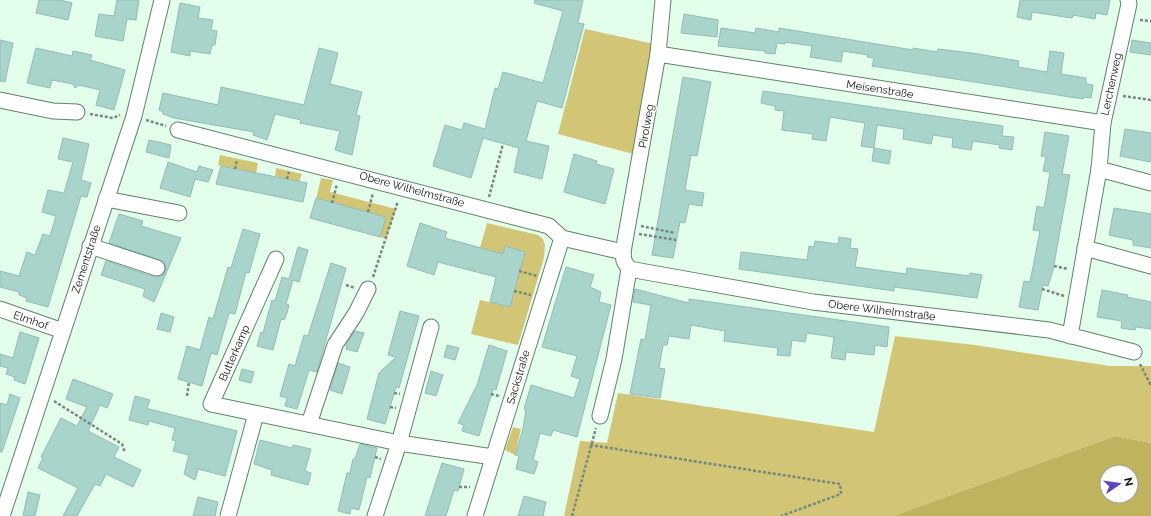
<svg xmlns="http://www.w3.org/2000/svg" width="1151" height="516" viewBox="0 0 1151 516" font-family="Raleway,sans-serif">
<rect width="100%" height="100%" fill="#e3feeb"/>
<g fill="#d2c676">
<polygon points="585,29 654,44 633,154 558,134"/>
<polygon points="220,155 258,163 256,173 218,165"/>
<polygon points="276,168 302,174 299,182 275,176"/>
<polygon points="321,178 333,180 330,192 396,209 386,239 380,237 386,217 316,199"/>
<polygon points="487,223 538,235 543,239 545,245 544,258 518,345 471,334 480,300 510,307 524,252 505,246 503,254 480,248"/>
<polygon points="895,336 975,345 1110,366 1151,366 1151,443 1115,436 893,516 564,516 580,441 607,443 618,393 874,432"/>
<polygon points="513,427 521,429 515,455 505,450"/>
</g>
<path fill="#c0b35d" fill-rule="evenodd" d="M1115,436L1151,443V516H893ZM1107,472H1131V496H1107Z"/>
<g fill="#a8d4cb" stroke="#92bdb4">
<polygon points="39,0 60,0 72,3 68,20 36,13"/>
<polygon points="117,0 139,0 136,20 127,19 123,41 95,36 99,14 114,16"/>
<polygon points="535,0 583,0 578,23 584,24 562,108 537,101 526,141 549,146 542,179 514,172 519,148 483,138 471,178 433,166 445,125 462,130 464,123 485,129 495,88 498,89 503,72 543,83 563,11 534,3"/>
<polygon points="1020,0 1110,0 1107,15 1096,13 1095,19 1073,15 1072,18 1032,12 1031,20 1017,17"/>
<polygon points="180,3 200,7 198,18 213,20 211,30 217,31 215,45 212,45 210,54 190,51 190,56 171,52"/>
<polygon points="684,14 718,20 717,37 681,33"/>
<polygon points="721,28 755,33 756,28 779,32 779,28 913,50 913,48 937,52 938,49 972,53 1019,61 1018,67 1047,72 1050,51 1064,53 1061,74 1086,78 1086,84 1093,85 1091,98 1084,97 1083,99 872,66 874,58 867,57 868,55 843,51 841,62 810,57 812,46 785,42 785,44 777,43 775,54 765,53 765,51 718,46"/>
<polygon points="0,40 13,43 5,82 0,81"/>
<polygon points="1132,40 1151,43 1151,55 1130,52"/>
<polygon points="36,48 72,56 73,51 92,55 90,60 125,70 114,110 96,105 100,90 79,85 75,88 73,84 52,80 50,88 27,83"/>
<polygon points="319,48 338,53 330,84 362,92 356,115 360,116 352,155 335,150 340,131 300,123 301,120 275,114 267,140 253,135 254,132 174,118 163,114 163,112 159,110 163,93 218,105 221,87 304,105"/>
<polygon points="683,77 711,82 697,156 691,155 685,190 704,193 702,206 689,204 685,223 680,222 673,258 652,255"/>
<polygon points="763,91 1003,126 1002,136 1014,137 1012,150 999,148 1000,145 973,141 971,150 952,147 953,138 933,135 931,144 903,139 904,129 877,125 874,148 861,146 865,123 830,117 826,141 812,139 813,134 782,130 784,111 775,110 775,106 761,103"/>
<polygon points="1125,129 1151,133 1151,162 1120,156"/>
<polygon points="1045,132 1069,136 1062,174 1070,175 1053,270 1048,286 1043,285 1038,310 1019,307 1024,281 1030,282 1040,231 1033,230 1037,206 1044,208 1050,172 1043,171 1046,157 1041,156"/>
<polygon points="63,138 89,144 81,180 91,183 87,197 81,196 48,307 26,301 27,298 19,295 19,292 0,287 0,271 19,276 27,252 35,255 43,234 50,236 56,216 42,212 48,190 64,193 73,162 58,159"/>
<polygon points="149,140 171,145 169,158 146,152"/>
<polygon points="874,148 891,151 889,164 872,161"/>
<polygon points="574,154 597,161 596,164 614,169 605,204 564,192"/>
<polygon points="168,162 197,172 199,166 213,170 208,182 195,179 190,197 160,188"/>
<polygon points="221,166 307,183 303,202 216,184"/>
<polygon points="316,198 386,217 380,237 310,218"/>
<polygon points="1114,208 1151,214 1151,248 1133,245 1133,240 1109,235"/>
<polygon points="119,214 143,221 141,226 181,238 154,302 143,296 145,289 101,275 106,261 155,277 163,275 166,270 164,262 160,260 109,243"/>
<polygon points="420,223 447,232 445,238 503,254 505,246 525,252 510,307 490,302 496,277 438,262 434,275 407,266"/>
<polygon points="243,229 260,234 249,273 246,272 235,314 229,313 217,355 211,353 202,386 178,379 187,346 200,350 209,317 213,319 228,267 231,268"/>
<polygon points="839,237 851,239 850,248 858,249 855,267 906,274 907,268 970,276 970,273 982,275 977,298 894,287 894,291 739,269 741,252 807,260 809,246 814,247 815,241 838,244"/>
<polygon points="298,247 308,250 299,282 293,280 286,304 289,305 287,313 284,320 281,319 273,350 257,346 261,332 263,333 272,300 275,301 282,277 289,279"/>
<polygon points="331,263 346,268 317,372 309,370 297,409 285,406 287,398 280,396 289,364 295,366 304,335 308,336"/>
<polygon points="566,267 594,275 590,287 601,292 599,302 611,305 577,437 553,430 551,436 540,433 533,460 538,462 534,474 516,469 519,456 515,455 523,429 526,410 524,409 531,385 574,398 580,379 571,376 577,356 542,347"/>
<polygon points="635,289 689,303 689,299 889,327 887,347 875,345 874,355 846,352 845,360 831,358 834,337 807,333 805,342 792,340 790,356 777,355 778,348 724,341 725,331 691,325 689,339 669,336 667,345 663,345 659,368 665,369 660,398 630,394 641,339 645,340 651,305 633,302"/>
<polygon points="1102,290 1128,295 1127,297 1151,302 1151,329 1136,327 1135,330 1121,328 1122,321 1097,317"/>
<polygon points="400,311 419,316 399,388 396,387 385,424 367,419 379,373 396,357 388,355"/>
<polygon points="161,313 174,317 170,332 157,329"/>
<polygon points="355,331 364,333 357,352 346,349 347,343"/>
<polygon points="20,332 39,338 25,384 14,380 15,377 6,374 8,368 0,366 0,354 13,358"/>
<polygon points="447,345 459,348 455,360 444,357"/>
<polygon points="489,345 507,351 496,390 493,389 479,436 462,431 464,425 458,423 477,385"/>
<polygon points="338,363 350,367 342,394 330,390"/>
<polygon points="242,369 254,372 251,383 239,380"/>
<polygon points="431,371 443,375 436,396 425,393"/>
<polygon points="73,379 113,394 107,408 100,405 88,431 119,447 114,457 141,470 133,487 106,474 100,486 95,484 77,516 63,516 78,488 38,468 43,458 41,457 61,418 77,426 87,407 66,399"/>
<polygon points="10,394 20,398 2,452 0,452 0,403 7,405"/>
<polygon points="135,396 150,400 147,408 149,409 237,431 225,476 198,469 195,480 184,474 189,455 173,451 176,441 172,440 175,428 149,421 148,425 129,420"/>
<polygon points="260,440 292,448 293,445 311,449 305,471 311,473 308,485 271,475 272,470 254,464"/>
<polygon points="360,444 377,448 370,478 367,477 359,510 351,508 350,514 338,511 347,473 350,473 353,459 355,459"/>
<polygon points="442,463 464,469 458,491 454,490 446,516 425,516"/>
<polygon points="28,492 40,495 35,516 23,516"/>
<polygon points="524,496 546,502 543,516 518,516"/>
<polygon points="198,497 218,502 215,516 193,516"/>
</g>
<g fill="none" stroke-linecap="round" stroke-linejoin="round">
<defs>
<g id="minor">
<polyline points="658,54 1103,123"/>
<polyline points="0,100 53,111 77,112"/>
<polyline points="178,130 549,226 562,238 623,252"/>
<polyline points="1099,169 1151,183"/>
<polyline points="106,199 179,213"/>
<polyline points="90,246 157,268"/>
<polyline points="1085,248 1151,266"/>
<polyline points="276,259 211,404 399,443 493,457"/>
<polyline points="629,269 813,302 1049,330 1134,352"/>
<polyline points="0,309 63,331"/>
<polyline points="1070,336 1099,169 1103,123 1129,4 1128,0"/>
<polyline points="600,416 614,359 629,269 624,261 623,252 658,54 663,0"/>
<polyline points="309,424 335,345 356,313 368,289"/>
<polyline points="2,516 134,116 162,0"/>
<polyline points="228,516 256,414"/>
<polyline points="375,516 399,443 431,327"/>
<polyline points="475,516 562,238"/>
</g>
</defs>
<use href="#minor" stroke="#63826d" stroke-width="17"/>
<g stroke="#76897c" stroke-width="2.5" stroke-dasharray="3 2" stroke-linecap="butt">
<polyline points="1140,20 1151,21"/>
<polyline points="1123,96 1151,100"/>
<polyline points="90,114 113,118 120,115"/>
<polyline points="146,120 166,126"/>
<polyline points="235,169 237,160"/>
<polyline points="287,179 289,172"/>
<polyline points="489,197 503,144"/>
<polyline points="332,203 337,184"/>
<polyline points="368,212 373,193"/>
<polyline points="641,226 675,233"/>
<polyline points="639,234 676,240"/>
<polyline points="1054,266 1068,269"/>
<polyline points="519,271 537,276"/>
<polyline points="373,277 398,201"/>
<polyline points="346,285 355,288"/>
<polyline points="1042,289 1064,296"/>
<polyline points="514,291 531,295"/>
<polyline points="1140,364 1151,386"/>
<polyline points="394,393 400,394"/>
<polyline points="491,394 499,396"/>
<polyline points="187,396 189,382"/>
<polyline points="54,401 122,444 125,453"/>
<polyline points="390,407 396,408"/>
<polyline points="590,445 840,484 841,494 781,516"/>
<polyline points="375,457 381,459"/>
<polyline points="459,487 470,487"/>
<polyline points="572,516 596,428"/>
</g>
<use href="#minor" stroke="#fff" stroke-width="15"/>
</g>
<g text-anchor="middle" stroke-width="3" stroke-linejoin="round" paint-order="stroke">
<g font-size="11" fill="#0b170f" stroke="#fff">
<text transform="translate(1111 84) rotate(-78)" y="4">Lerchenweg</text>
<text transform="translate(880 89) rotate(9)" y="4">Meisenstraße</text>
<text transform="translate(646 126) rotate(-80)" y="4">Pirolweg</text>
<text transform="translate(412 189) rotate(15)" y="4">Obere Wilhelmstraße</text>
<text transform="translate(86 259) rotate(-72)" y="4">Zementstraße</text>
<text transform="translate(882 310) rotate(7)" y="4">Obere Wilhelmstraße</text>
<text transform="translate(31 320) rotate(19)" y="4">Elmhof</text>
<text transform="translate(234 353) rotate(-66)" y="4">Butterkamp</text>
<text transform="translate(518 377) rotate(-73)" y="4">Sackstraße</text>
</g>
</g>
<g transform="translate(1119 484) rotate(77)"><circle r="19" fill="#ffffff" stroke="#9da29f"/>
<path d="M0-3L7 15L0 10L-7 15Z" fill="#5e44bc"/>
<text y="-6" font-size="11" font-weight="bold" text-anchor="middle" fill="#0b170f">N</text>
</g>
</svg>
